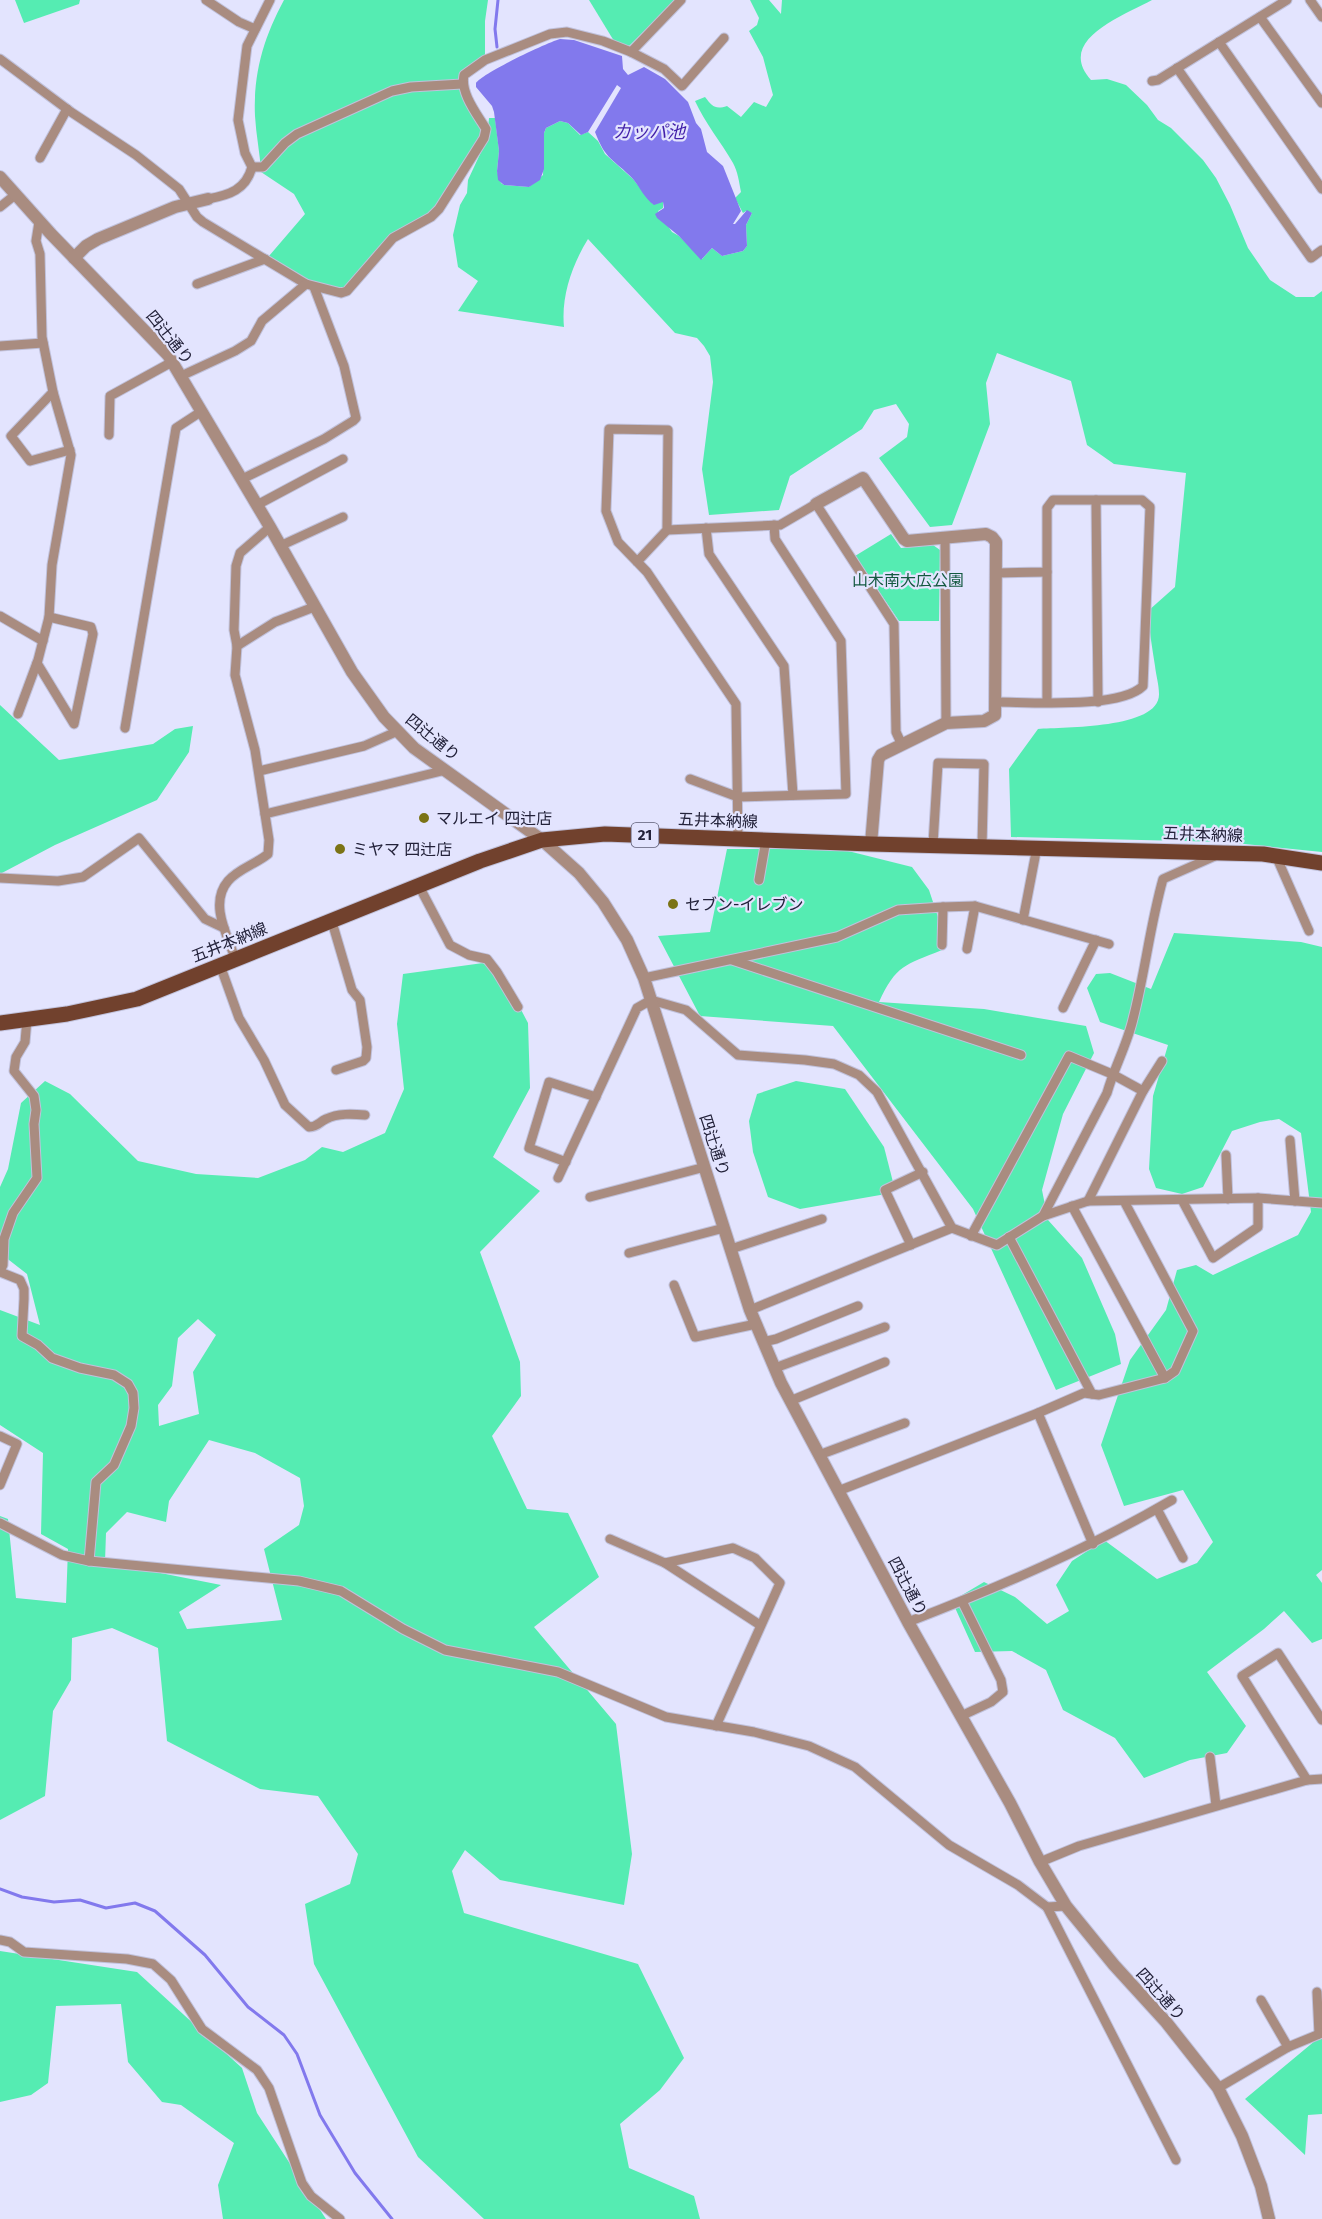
<svg xmlns="http://www.w3.org/2000/svg" width="1322" height="2219" viewBox="0 0 1322 2219" font-family="'Fira Sans','Noto Sans JP',sans-serif">
<rect width="100%" height="100%" fill="#e3e4fe"/>
<g fill="#55ecb2" fill-rule="evenodd">
<polygon points="15,0 80,0 79,4 24,23"/>
<path d="M284,0H488L485,21V56L471,68L464,84L481,112L484,122L482,137L439,209L408,227L341,290L315,284L269,256L305,214L294,194L261,172C260,153 256,135 255,116C253,73 264,37 284,0Z"/>
<polygon points="589,0 676,0 628,47 614,41"/>
<path d="M750,0H769L781,14L782,0H1152C1123,16 1055,40 1091,80L1107,79L1126,85L1147,105L1158,120L1171,128L1203,160L1216,178L1230,205L1248,248L1270,280L1296,297H1314L1322,291V852L1225,842L1011,837L1009,769L1038,729C1064,727 1160,729 1159,694C1159,685 1156,675 1155,666C1152,647 1149,629 1148,611L1175,587L1186,473L1114,464L1087,445L1071,381L997,353L986,383L990,424L952,525L930,527L879,458L907,437L909,424L896,404L874,410L862,429L790,476L779,510L709,515L702,469L713,382L710,356L704,346L697,338L675,333L588,239C572,265 561,296 564,327L458,311L478,281L458,267L453,235L460,205L467,193L468,180L487,139L489,118H495L499,151L497,171L501,183L504,185L529,187L543,175L544,133L546,128L560,121L568,123L580,135L588,132L598,141L605,154L633,179L653,204L663,201V208L658,211L672,232L679,236L702,259L712,248L722,256L743,251L747,246L746,225L752,213L746,211L743,213L735,198L741,192C739,182 738,172 733,163C721,142 705,123 695,101L705,97C712,106 715,110 727,106L741,117L754,102L766,107L773,95L763,57L749,31L757,25L759,18Z"/>
<polygon points="891,534 901,548 933,545 940,550 939,621 899,621 855,556"/>
<polygon points="0,705 59,760 153,744 175,729 193,726 189,752 157,800 55,845 0,874"/>
<path d="M727,849H840L912,867L929,890L942,929V950C905,965 896,965 879,1002L984,1009L1086,1026L1094,1053L1063,1114L1042,1190L1048,1220L1082,1258L1115,1334L1121,1364L1056,1390L973,1209L833,1026L700,1016L658,936L710,932Z"/>
<polygon points="1174,933 1301,942 1322,947 1322,1570 1316,1575 1322,1583 1322,1639 1312,1643 1284,1611 1264,1629 1207,1672 1246,1726 1227,1753 1190,1760 1144,1778 1115,1738 1063,1710 1046,1670 1012,1651 975,1652 952,1601 984,1582 1015,1597 1047,1624 1069,1611 1056,1585 1072,1561 1104,1540 1157,1579 1197,1563 1213,1542 1183,1490 1124,1506 1101,1445 1130,1360 1166,1310 1177,1270 1196,1265 1213,1275 1298,1235 1311,1212 1301,1133 1279,1119 1260,1122 1232,1131 1203,1187 1182,1194 1156,1188 1149,1169 1153,1096 1168,1045 1100,1022 1087,988 1096,974 1110,973 1151,989"/>
<path d="M483,963L507,983L528,1023L530,1088L493,1157L540,1191L480,1252L520,1362L521,1396L492,1436L527,1509L568,1513L599,1577L534,1627L616,1724L632,1854L624,1905L500,1880L465,1850L452,1871L464,1913L638,1964L684,2058L660,2090L620,2124L629,2168L694,2196L700,2219H484L418,2157L314,1964L305,1904L350,1884L358,1854L318,1796L260,1789L167,1741L158,1648L112,1628L72,1638L71,1680L53,1711L45,1796L0,1820V1516L8,1519L16,1598L66,1603L68,1549L41,1534L43,1453L0,1425V1310L40,1325L27,1274L0,1253V1187L8,1169L21,1103L45,1081L70,1094L138,1161L196,1174L258,1178L305,1160L322,1147L343,1152L385,1133L404,1089L397,1024L403,974ZM198,1319L216,1335L193,1372L199,1414L159,1426L158,1405L172,1386L178,1338ZM209,1440L255,1453L300,1478L304,1506L299,1525L264,1549L282,1620L187,1629L179,1612L221,1585L105,1562L106,1533L127,1512L166,1522L169,1501Z"/>
<polygon points="796,1081 845,1089 884,1147 894,1186 886,1194 800,1209 768,1197 753,1152 749,1121 757,1094"/>
<polygon points="0,1951 137,1972 242,2068 257,2113 326,2219 223,2219 218,2185 234,2143 181,2105 162,2102 128,2062 121,2004 56,2006 48,2083 31,2095 0,2102"/>
<polygon points="1322,2035 1322,2114 1308,2115 1305,2155 1245,2099"/>
</g>
<path fill="#8279ed" d="M560,39L574,40L622,56L623,69L628,75L644,67L665,79L688,102L696,123L701,129L707,152L723,166L741,211L733,224H735L747,210L752,213L746,225L747,246L743,251L722,256L712,248L701,260L679,236L657,218L655,214L664,208L663,202L654,205C644,198 640,187 633,179C613,158 606,161 595,132L621,88L617,85L588,132L581,135L568,123L560,121L546,128L544,133V169L540,180L529,187L504,185L498,180L497,171L499,151L494,112L492,106L476,87V83C483,73 546,43 560,39Z"/>
<g fill="none" stroke-linecap="round" stroke-linejoin="round">
<g stroke="#8279ed" stroke-width="3">
<polyline points="497,47 495,29 498,0"/>
<polyline points="0,1889 22,1897 54,1902 80,1900 106,1908 135,1903 155,1911 205,1955 248,2007 284,2035 297,2054 320,2115 355,2173 392,2219"/>
</g>
<defs>
<g id="minor">
<polyline points="206,0 239,22 255,29"/>
<polyline points="1310,0 1322,17"/>
<polyline points="1260,17 1322,103"/>
<polyline points="1219,42 1322,189"/>
<polyline points="631,52 681,0"/>
<path d="M0,59L71,112L136,155L179,189L197,217L203,222L306,284L341,293L347,291L393,238L431,217L439,209L484,138L486,129C477,114 460,93 464,75L485,60L550,34L567,32L603,41L631,52L664,69L682,86L724,38"/>
<polyline points="1177,68 1311,258 1322,250"/>
<polyline points="1152,81 1158,80 1287,0"/>
<polyline points="40,158 67,109"/>
<polyline points="252,167 263,167 285,143 297,134 392,91 411,87 462,84"/>
<path d="M208,199C229,195 246,190 252,167L245,153L238,120L247,46L270,0"/>
<polyline points="0,207 15,195"/>
<polyline points="197,284 265,259"/>
<polyline points="0,346 43,343"/>
<polyline points="181,376 235,351 251,341 262,321 306,284"/>
<polyline points="53,392 11,436 30,461 70,450"/>
<polyline points="109,435 110,396 172,362"/>
<polyline points="242,479 324,439 353,421 356,418 344,366 314,287"/>
<polyline points="1096,500 1098,702"/>
<polyline points="257,505 343,459"/>
<polyline points="706,528 709,554 784,666 793,795"/>
<polyline points="667,530 780,525 816,504 894,624 896,732 902,745"/>
<polyline points="945,538 946,723"/>
<polyline points="280,546 343,517"/>
<polyline points="637,562 667,530 668,430 609,429 606,511 618,542 647,572 736,704 738,839"/>
<polyline points="0,616 43,641"/>
<polyline points="237,646 275,622 314,607"/>
<polyline points="37,663 74,724 93,634 91,627 49,617"/>
<path d="M996,702C1030,702 1120,709 1143,686L1150,507L1142,500H1053L1047,508V572L997,573"/>
<polyline points="1047,702 1047,572"/>
<polyline points="18,714 38,660 49,617 52,565 71,455 53,392 42,337 40,254 36,241 39,222"/>
<polyline points="125,728 176,428 202,411"/>
<polyline points="259,771 364,746 398,731"/>
<polyline points="690,779 738,797 846,794 841,641 775,539 774,525"/>
<polyline points="265,814 446,770"/>
<polyline points="933,844 938,763 984,764 982,846"/>
<polyline points="1276,856 1309,931"/>
<polyline points="0,878 58,881 83,877 139,838 205,919 224,928"/>
<polyline points="759,880 766,840"/>
<polyline points="419,886 450,945 469,955 487,959 497,972 518,1007"/>
<polyline points="1023,920 1037,847"/>
<polyline points="332,922 352,990 360,1000 367,1047 366,1058 363,1061 336,1070"/>
<polyline points="942,945 943,907"/>
<polyline points="967,949 975,906"/>
<path d="M235,958C227,935 209,903 228,881C238,869 256,864 268,854L269,840L255,750L235,675L237,646L234,630L236,566L240,553L270,527"/>
<polyline points="732,960 1021,1055"/>
<path d="M220,965L239,1018L264,1060L285,1105L309,1127C318,1127 319,1122 326,1119C338,1113 353,1114 365,1115"/>
<polyline points="644,978 837,937 898,910 943,907 975,906 1109,944"/>
<polyline points="1063,1008 1096,940"/>
<polyline points="1290,1140 1295,1201"/>
<polyline points="1226,1155 1228,1199"/>
<polyline points="566,1162 529,1148 549,1082 596,1097"/>
<polyline points="558,1178 637,1008 651,1000 686,1010 738,1055 805,1060 834,1064 859,1075 877,1092 952,1228 997,1245 1043,1216 1088,1201 1258,1198 1322,1203"/>
<polyline points="590,1197 705,1167"/>
<polyline points="1182,1200 1213,1258 1258,1227 1258,1198"/>
<polyline points="1088,1201 1143,1091 1162,1061"/>
<polyline points="1072,1206 1165,1378"/>
<path d="M1043,1216L1107,1093C1114,1068 1127,1045 1133,1019C1145,973 1150,925 1163,879L1215,856"/>
<polyline points="971,1236 1069,1056 1112,1074 1143,1091"/>
<polyline points="1009,1237 1092,1394"/>
<polyline points="911,1245 885,1190 923,1172"/>
<polyline points="731,1249 822,1219"/>
<polyline points="629,1253 724,1228"/>
<polyline points="0,1271 3,1265 4,1239 13,1213 37,1178 34,1124 36,1110 34,1096 14,1071 16,1057 25,1042 27,1019"/>
<polyline points="0,1272 20,1280 24,1289 24,1299 22,1336 38,1345 52,1358 80,1368 114,1375 128,1384 133,1393 134,1408 131,1426 114,1465 96,1482 89,1561"/>
<polyline points="674,1285 695,1337 756,1324"/>
<polyline points="750,1310 952,1228"/>
<polyline points="763,1342 776,1339 858,1306"/>
<polyline points="775,1368 885,1327"/>
<polyline points="790,1401 885,1362"/>
<polyline points="1038,1413 1093,1544"/>
<polyline points="0,1436 17,1444 0,1485"/>
<polyline points="819,1455 905,1423"/>
<polyline points="838,1491 1038,1413 1084,1393 1099,1395 1165,1378 1175,1371 1193,1331 1124,1201"/>
<polyline points="1157,1509 1183,1558"/>
<polyline points="0,1523 62,1555 89,1561 299,1581 341,1591 403,1629 445,1650 558,1672 666,1717 754,1732 809,1746 855,1767 949,1845 1018,1885 1047,1907 1066,1906"/>
<polyline points="610,1539 665,1563 733,1548 755,1558 780,1583 716,1726"/>
<polyline points="665,1563 760,1625"/>
<path d="M908,1622C999,1587 1088,1549 1172,1500"/>
<polyline points="961,1716 991,1702 1003,1692 1001,1680 962,1601"/>
<polyline points="1210,1757 1216,1805"/>
<polyline points="1307,1780 1242,1676 1278,1653 1322,1720"/>
<polyline points="1040,1862 1079,1846 1307,1780 1322,1779"/>
<polyline points="1047,1907 1176,2160"/>
<polyline points="0,1940 10,1942 24,1952 127,1959 153,1964 171,1980 202,2029 257,2070 269,2088 302,2183 311,2196 340,2219"/>
<polyline points="1317,1992 1319,2034"/>
<polyline points="1261,2000 1288,2047"/>
<polyline points="1218,2088 1288,2047 1322,2033"/>
</g>
<g id="tertiary">
<polyline points="0,177 51,234 168,355 270,527 352,672 384,717 414,748 542,840 579,873 603,902 627,940 644,978 750,1310 781,1383 908,1622 1010,1803 1040,1862 1066,1906 1114,1965 1166,2022 1218,2088 1242,2136 1261,2186 1269,2219"/>
<polyline points="74,258 86,246 98,239 175,207 208,199"/>
<polyline points="816,504 863,478 904,539 907,541 986,534 992,537 996,542 995,715 984,721 946,723 881,755 878,760 871,844"/>
</g>
<polyline id="primary" points="0,1023 67,1014 137,999 480,861 542,840 605,834 871,844 1263,854 1322,863"/>
</defs>
<use href="#minor" stroke="#c0c1db" stroke-width="11"/>
<use href="#tertiary" stroke="#c0c1db" stroke-width="14"/>
<use href="#primary" stroke="#c0c1db" stroke-width="17"/>
<use href="#minor" stroke="#a98c80" stroke-width="9"/>
<use href="#tertiary" stroke="#a98c80" stroke-width="12"/>
<use href="#primary" stroke="#71412d" stroke-width="15"/>
</g>
<g fill="#7b7315" stroke="#e3e4fe" stroke-width="2">
<circle cx="424" cy="818" r="6"/>
<circle cx="340" cy="849" r="6"/>
<circle cx="673" cy="904" r="6"/>
</g>
<g text-anchor="middle" stroke-width="4.5" stroke-linejoin="round" paint-order="stroke">
<rect fill="#e3e4fe" stroke="#5d5c75" stroke-width="1.5" x="631.5" y="823" width="27" height="24" rx="4.5"/>
<g font-size="15" font-weight="bold" fill="#23223a">
<text x="645" y="840">21</text>
</g>
<g font-size="16" fill="#23223a" stroke="#e3e4fe">
<text transform="translate(170 337) rotate(51)" y="6">四辻通り</text>
<text transform="translate(433 737) rotate(39)" y="6">四辻通り</text>
<text transform="translate(718 820) rotate(2)" y="6">五井本納線</text>
<text transform="translate(1203 834) rotate(2)" y="6">五井本納線</text>
<text transform="translate(229 942) rotate(-22)" y="6">五井本納線</text>
<text transform="translate(715 1145) rotate(72)" y="6">四辻通り</text>
<text transform="translate(908 1586) rotate(62)" y="6">四辻通り</text>
<text transform="translate(1161 1994) rotate(48)" y="6">四辻通り</text>
</g>
<g font-size="16" fill="#145940" stroke="#e3e4fe">
<text x="908" y="586">山木南大広公園</text>
</g>
<g font-size="16" fill="#23223a" stroke="#e3e4fe" text-anchor="start">
<text x="436" y="824">マルエイ 四辻店</text>
<text x="352" y="855">ミヤマ 四辻店</text>
<text x="685" y="910">セブン-イレブン</text>
</g>
<g font-size="18" font-style="italic" fill="#411fa8" stroke="#e3e4fe">
<text x="649" y="138">カッパ池</text>
</g>
</g>
</svg>
